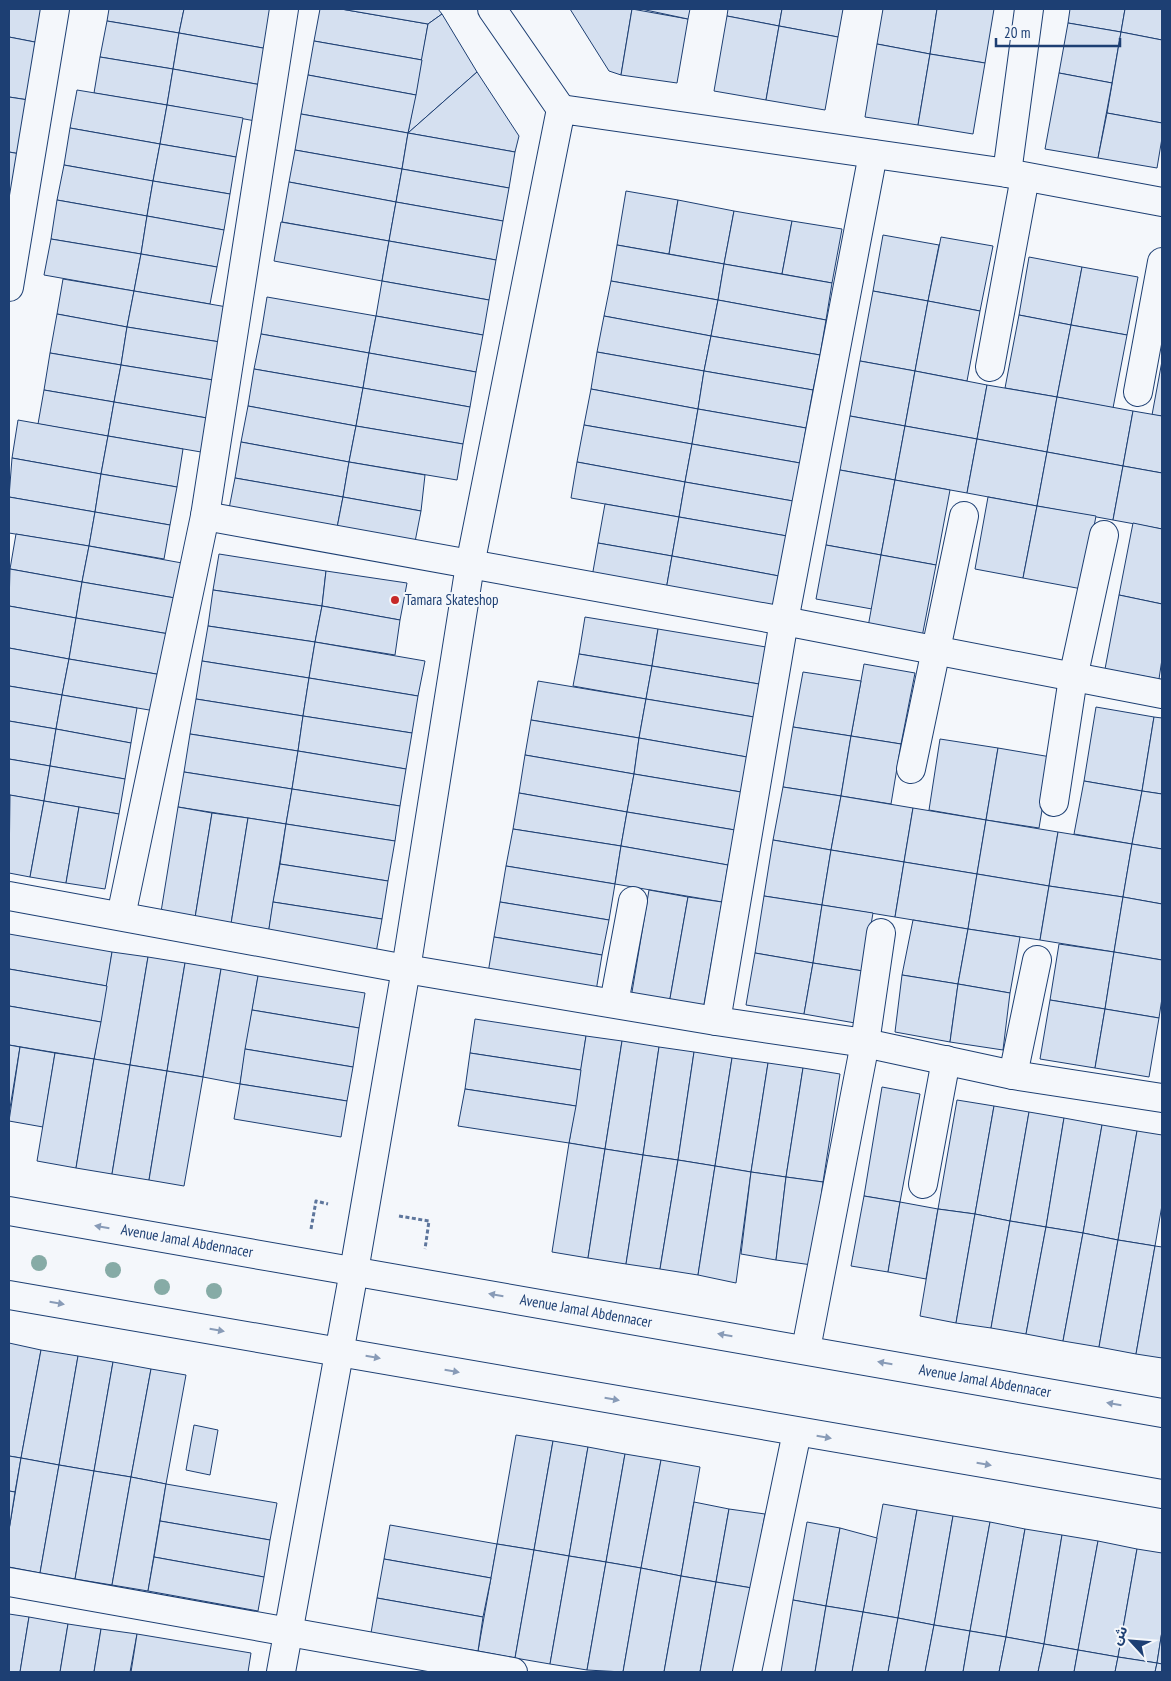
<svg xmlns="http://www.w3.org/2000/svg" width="1171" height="1681" viewBox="0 0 1171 1681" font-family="'PT Sans Narrow','Noto Sans Arabic',sans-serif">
<rect width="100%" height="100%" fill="#f4f7fb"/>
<g fill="#d5e0f0" stroke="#1d3f73">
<polygon points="9,9 51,9 45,44 9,37"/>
<polygon points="109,9 184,9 179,33 107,21"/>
<polygon points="184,9 272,9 274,50 179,33"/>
<polygon points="320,9 341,9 428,24 422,60 314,41"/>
<polygon points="341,9 438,9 442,14 428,24"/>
<polygon points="570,9 632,9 621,75 609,71"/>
<polygon points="632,9 688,19 677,83 621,75"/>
<polygon points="641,9 690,9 688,19"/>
<polygon points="728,9 782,9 779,26 727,16"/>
<polygon points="782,9 843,9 838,37 779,26"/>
<polygon points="883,9 937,9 930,54 877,44"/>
<polygon points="937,9 994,9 985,63 930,54"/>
<polygon points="1070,9 1125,9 1121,32 1068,23"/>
<polygon points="1125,9 1162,9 1162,40 1121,32"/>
<polygon points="442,14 477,72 408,133 428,24"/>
<polygon points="727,16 779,26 766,100 714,91"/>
<polygon points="107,21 179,33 173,69 100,57"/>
<polygon points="1068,23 1121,32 1112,83 1059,73"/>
<polygon points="779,26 838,37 825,110 766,100"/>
<polygon points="1121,32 1162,40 1162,123 1107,113"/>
<polygon points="179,33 274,50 267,86 173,69"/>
<polygon points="9,37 45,44 35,101 9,97"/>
<polygon points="314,41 422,60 416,95 308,75"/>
<polygon points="877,44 930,54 918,125 865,117"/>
<polygon points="930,54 985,63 973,134 918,125"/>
<polygon points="100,57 173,69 167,105 94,93"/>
<polygon points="173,69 267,86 261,122 167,105"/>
<polygon points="477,72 519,136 515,152 408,133"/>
<polygon points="1059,73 1112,83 1098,158 1045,149"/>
<polygon points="308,75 416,95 408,133 301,114"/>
<polygon points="77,90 167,105 160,144 70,128"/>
<polygon points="9,97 35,101 26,155 9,152"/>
<polygon points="167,105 243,118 236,157 160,144"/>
<polygon points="1107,113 1162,123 1162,138 1157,168 1098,158"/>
<polygon points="301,114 408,133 402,169 295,150"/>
<polygon points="70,128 160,144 153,181 64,165"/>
<polygon points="408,133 515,152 509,188 402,169"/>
<polygon points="160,144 236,157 230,194 153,181"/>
<polygon points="295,150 402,169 396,202 289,182"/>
<polygon points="9,152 26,155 9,209"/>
<polygon points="64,165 153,181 147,216 57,200"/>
<polygon points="402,169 509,188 503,221 396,202"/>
<polygon points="153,181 230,194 224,230 147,216"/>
<polygon points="289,182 396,202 389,241 282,222"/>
<polygon points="626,191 678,200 669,254 617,245"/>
<polygon points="57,200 147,216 141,254 51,239"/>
<polygon points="678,200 734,211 724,264 669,254"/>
<polygon points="396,202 503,221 496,260 389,241"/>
<polygon points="734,211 792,221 782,274 724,264"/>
<polygon points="147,216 224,230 217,267 141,254"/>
<polygon points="792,221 842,229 832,283 782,274"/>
<polygon points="281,222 389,241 382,281 274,261"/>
<polygon points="883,235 939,245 928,301 873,291"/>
<polygon points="941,237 993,246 980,311 928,301"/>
<polygon points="51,239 141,254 134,291 44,275"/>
<polygon points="389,241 496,260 489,300 382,281"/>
<polygon points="617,245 724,264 718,300 611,281"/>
<polygon points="141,254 217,267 210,304 134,291"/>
<polygon points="1029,257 1082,267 1071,325 1019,315"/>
<polygon points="724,264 832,283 826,320 718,300"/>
<polygon points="1082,267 1138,277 1127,335 1071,325"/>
<polygon points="63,279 134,291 127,327 57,314"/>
<polygon points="382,281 489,300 483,335 376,316"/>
<polygon points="611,281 718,300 711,336 604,316"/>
<polygon points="134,291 227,307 220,342 127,327"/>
<polygon points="873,291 928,301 915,371 860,361"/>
<polygon points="267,297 376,316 369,353 261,334"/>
<polygon points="718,300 826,320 820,355 711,336"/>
<polygon points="928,301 980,311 967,381 915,371"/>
<polygon points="57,314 127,327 121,365 50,353"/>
<polygon points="1019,315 1071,325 1057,397 1005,388"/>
<polygon points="376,316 483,335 476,372 369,353"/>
<polygon points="604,316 711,336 704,371 597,352"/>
<polygon points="1071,325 1127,335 1113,408 1057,397"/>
<polygon points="127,327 220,342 213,380 121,365"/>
<polygon points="261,334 369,353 363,388 254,369"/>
<polygon points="711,336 820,355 813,390 704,371"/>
<polygon points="597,352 704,371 698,409 591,389"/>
<polygon points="50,353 121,365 114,402 44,390"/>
<polygon points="369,353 476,372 470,407 363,388"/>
<polygon points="860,361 915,371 905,426 850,416"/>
<polygon points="1162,361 1162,416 1152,415"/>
<polygon points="121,365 213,380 207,418 114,402"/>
<polygon points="254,369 363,388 356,426 248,406"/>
<polygon points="704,371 813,390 806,428 698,409"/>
<polygon points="915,371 987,385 977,439 905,426"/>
<polygon points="987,385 1057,397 1047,452 977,439"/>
<polygon points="363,388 470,407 463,444 356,426"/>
<polygon points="591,389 698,409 692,444 584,425"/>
<polygon points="44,390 114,402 108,436 38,424"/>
<polygon points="1057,397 1133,411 1123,466 1047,452"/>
<polygon points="114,402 207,418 201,452 108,436"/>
<polygon points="248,406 356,426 349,462 241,442"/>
<polygon points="698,409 806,428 800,463 692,444"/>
<polygon points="1133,411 1162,416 1162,473 1123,466"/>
<polygon points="850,416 905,426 895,480 840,470"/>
<polygon points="18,420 108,436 101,474 12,458"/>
<polygon points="584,425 692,444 685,482 577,462"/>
<polygon points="356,426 463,444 457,480 349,462"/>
<polygon points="905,426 977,439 967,493 895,480"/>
<polygon points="108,436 183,449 177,487 101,474"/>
<polygon points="977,439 1047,452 1037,506 967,493"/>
<polygon points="241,442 349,462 343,497 235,478"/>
<polygon points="692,444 800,463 793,501 685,482"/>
<polygon points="1047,452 1123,466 1113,520 1037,506"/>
<polygon points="12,458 101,474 95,512 9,497"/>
<polygon points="349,462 425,475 421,511 343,497"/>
<polygon points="577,462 685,482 679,517 571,498"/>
<polygon points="1123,466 1162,473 1162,529 1113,520"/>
<polygon points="840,470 895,480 881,555 826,545"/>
<polygon points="101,474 177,487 170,525 95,512"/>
<polygon points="235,478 343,497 336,533 228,514"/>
<polygon points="895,480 950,490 936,565 881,555"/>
<polygon points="685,482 793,501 787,536 679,517"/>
<polygon points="9,497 95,512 89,546 9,533"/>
<polygon points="343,497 421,511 414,547 336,533"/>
<polygon points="988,497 1037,506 1023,578 975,569"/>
<polygon points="605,504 679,517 672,556 598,543"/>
<polygon points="1037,506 1096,516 1082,589 1023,578"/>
<polygon points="95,512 170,525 164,559 89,546"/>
<polygon points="679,517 787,536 779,576 672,556"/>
<polygon points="1133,523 1162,529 1162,604 1119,595"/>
<polygon points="16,534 89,546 82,582 10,569"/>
<polygon points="598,543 672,556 666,590 592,577"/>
<polygon points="826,545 881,555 872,609 816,599"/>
<polygon points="89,546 182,563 175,598 82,582"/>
<polygon points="219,554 326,571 322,606 213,590"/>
<polygon points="881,555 936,565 922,637 868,627"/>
<polygon points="672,556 779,576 773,610 666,590"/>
<polygon points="10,569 82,582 76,618 9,606"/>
<polygon points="326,571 407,583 400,620 322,606"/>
<polygon points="82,582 175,598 169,634 76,618"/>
<polygon points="213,590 322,606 315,642 208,626"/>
<polygon points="1119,595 1162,604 1162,659 1159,679 1105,669"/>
<polygon points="9,606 76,618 69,659 9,648"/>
<polygon points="322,606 400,620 395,655 315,642"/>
<polygon points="585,617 658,629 652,666 579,654"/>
<polygon points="76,618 169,634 162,675 69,659"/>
<polygon points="208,626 315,642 309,678 202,661"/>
<polygon points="658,629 766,647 759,684 652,666"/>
<polygon points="315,642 425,661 418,696 309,678"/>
<polygon points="9,648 69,659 62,695 9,686"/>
<polygon points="579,654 652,666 646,699 573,686"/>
<polygon points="69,659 162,675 155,711 62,695"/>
<polygon points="202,661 309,678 303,716 196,699"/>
<polygon points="864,664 915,673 901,744 851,736"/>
<polygon points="652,666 759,684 754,717 646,699"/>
<polygon points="803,672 861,681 851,736 793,727"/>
<polygon points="309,678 418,696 412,733 303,716"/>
<polygon points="538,681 646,699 639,738 531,720"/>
<polygon points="9,686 62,695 56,729 9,721"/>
<polygon points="62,695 137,708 131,743 56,729"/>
<polygon points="196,699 303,716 298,751 190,734"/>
<polygon points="646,699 754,717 747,757 639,738"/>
<polygon points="1096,707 1154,717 1142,791 1084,781"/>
<polygon points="303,716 412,733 406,769 298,751"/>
<polygon points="1154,717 1162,718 1162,794 1142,791"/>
<polygon points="531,720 639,738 634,774 525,755"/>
<polygon points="9,721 56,729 50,766 9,759"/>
<polygon points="793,727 851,736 841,796 783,787"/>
<polygon points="56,729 131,743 125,779 50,766"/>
<polygon points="190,734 298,751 292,789 184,772"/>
<polygon points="851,736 901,744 891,804 841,796"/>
<polygon points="639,738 747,757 741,792 634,774"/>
<polygon points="940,739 998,748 986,820 929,810"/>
<polygon points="998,748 1051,757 1039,828 986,820"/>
<polygon points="298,751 406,769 400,806 292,789"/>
<polygon points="525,755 634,774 627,812 519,793"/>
<polygon points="9,759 50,766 44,801 9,795"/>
<polygon points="50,766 125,779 119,814 44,801"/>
<polygon points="184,772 292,789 286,824 178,807"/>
<polygon points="634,774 741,792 735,830 627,812"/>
<polygon points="1084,781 1142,791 1132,844 1074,834"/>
<polygon points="783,787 841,796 831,850 773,840"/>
<polygon points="292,789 400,806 395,841 286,824"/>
<polygon points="1142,791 1162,794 1162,849 1132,844"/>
<polygon points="519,793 627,812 621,846 513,829"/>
<polygon points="10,795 44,801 30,877 9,873"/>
<polygon points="841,796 913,808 904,862 831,850"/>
<polygon points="44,801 79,807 66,883 30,877"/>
<polygon points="79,807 119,814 105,889 66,883"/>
<polygon points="178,807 212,813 194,924 160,918"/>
<polygon points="913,808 986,820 977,874 904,862"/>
<polygon points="627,812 735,830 728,865 621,846"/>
<polygon points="212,813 248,818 230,930 194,924"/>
<polygon points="248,818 286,824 268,935 230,930"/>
<polygon points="986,820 1058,832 1049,886 977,874"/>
<polygon points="286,824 395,841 388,881 280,864"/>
<polygon points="513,829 621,846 615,884 506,866"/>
<polygon points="1058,832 1132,844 1123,897 1049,886"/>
<polygon points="773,840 831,850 822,905 764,896"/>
<polygon points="1132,844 1162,849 1162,904 1123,897"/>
<polygon points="621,846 728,865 722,902 615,884"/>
<polygon points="831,850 904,862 895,917 822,905"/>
<polygon points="904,862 977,874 968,929 895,917"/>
<polygon points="280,864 388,881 382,919 273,902"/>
<polygon points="506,866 615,884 609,920 500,902"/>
<polygon points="977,874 1049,886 1040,940 968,929"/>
<polygon points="1049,886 1123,897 1114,952 1040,940"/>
<polygon points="649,890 688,897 669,1004 631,998"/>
<polygon points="764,896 822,905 813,963 755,953"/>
<polygon points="688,897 722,902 703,1010 669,1004"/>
<polygon points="1123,897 1162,904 1162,960 1114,952"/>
<polygon points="273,902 382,919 376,953 268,935"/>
<polygon points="500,902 609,920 602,955 494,937"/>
<polygon points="822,905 873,913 863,971 813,963"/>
<polygon points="913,920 968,929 958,984 902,975"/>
<polygon points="968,929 1020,937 1010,993 958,984"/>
<polygon points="9,934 112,952 107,986 9,969"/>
<polygon points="494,937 602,955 596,991 488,973"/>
<polygon points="1059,944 1114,952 1105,1009 1050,1000"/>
<polygon points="112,952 148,957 130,1065 94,1059"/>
<polygon points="1114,952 1162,960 1162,998 1159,1018 1105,1009"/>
<polygon points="755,953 813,963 804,1014 746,1005"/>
<polygon points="148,957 185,963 167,1071 130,1065"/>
<polygon points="185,963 221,969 203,1077 167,1071"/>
<polygon points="813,963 863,971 855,1023 804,1014"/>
<polygon points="9,969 107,986 101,1022 9,1006"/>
<polygon points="221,969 258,976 240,1084 203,1077"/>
<polygon points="902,975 958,984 950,1042 895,1032"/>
<polygon points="258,976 365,993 359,1028 252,1010"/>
<polygon points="958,984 1010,993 1003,1050 950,1042"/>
<polygon points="1050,1000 1105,1009 1095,1068 1040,1059"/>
<polygon points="9,1006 101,1022 94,1059 9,1045"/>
<polygon points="1105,1009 1159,1018 1149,1077 1095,1068"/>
<polygon points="252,1010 359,1028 353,1067 245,1049"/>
<polygon points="475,1019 586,1036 581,1070 470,1053"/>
<polygon points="586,1036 622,1041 605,1149 569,1143"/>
<polygon points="622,1041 659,1047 643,1155 605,1149"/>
<polygon points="9,1045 20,1047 9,1114"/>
<polygon points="20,1047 55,1053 43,1127 9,1121"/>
<polygon points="659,1047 694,1052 678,1160 643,1155"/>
<polygon points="245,1049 353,1067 347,1101 240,1084"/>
<polygon points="694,1052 732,1058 715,1166 678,1160"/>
<polygon points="55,1053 94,1059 76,1168 37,1161"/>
<polygon points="470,1053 581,1070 576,1106 465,1089"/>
<polygon points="732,1058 768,1063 751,1172 715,1166"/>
<polygon points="94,1059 130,1065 112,1174 76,1168"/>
<polygon points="768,1063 803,1068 786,1177 751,1172"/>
<polygon points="130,1065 167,1071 149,1180 112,1174"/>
<polygon points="803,1068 840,1074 823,1182 786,1177"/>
<polygon points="167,1071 203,1077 184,1186 149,1180"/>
<polygon points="240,1084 347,1101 341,1137 234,1119"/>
<polygon points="882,1087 920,1094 900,1202 864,1196"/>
<polygon points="465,1089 576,1106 569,1143 458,1126"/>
<polygon points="957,1100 994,1106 975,1214 938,1209"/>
<polygon points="994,1106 1029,1112 1010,1221 975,1214"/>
<polygon points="1029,1112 1064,1118 1046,1227 1010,1221"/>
<polygon points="1064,1118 1102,1125 1083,1233 1046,1227"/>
<polygon points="1102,1125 1137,1131 1118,1240 1083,1233"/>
<polygon points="1137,1131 1162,1135 1162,1205 1155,1246 1118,1240"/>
<polygon points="569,1143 605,1149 588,1258 552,1252"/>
<polygon points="605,1149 643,1155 626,1264 588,1258"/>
<polygon points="643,1155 678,1160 660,1269 626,1264"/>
<polygon points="678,1160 715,1166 698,1275 660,1269"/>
<polygon points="715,1166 751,1172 736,1283 698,1275"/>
<polygon points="751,1172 786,1177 776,1260 741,1254"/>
<polygon points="786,1177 823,1182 812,1265 776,1260"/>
<polygon points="864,1196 900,1202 888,1272 851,1266"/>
<polygon points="900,1202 938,1209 926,1279 888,1272"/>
<polygon points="938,1209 975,1214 956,1323 920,1316"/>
<polygon points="975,1214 1010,1221 991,1328 956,1323"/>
<polygon points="1010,1221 1046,1227 1026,1334 991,1328"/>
<polygon points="1046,1227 1083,1233 1063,1341 1026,1334"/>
<polygon points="1083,1233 1118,1240 1099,1347 1063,1341"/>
<polygon points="1118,1240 1155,1246 1136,1354 1099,1347"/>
<polygon points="1155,1246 1162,1247 1162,1358 1136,1354"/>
<polygon points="9,1343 41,1350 21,1458 9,1456"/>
<polygon points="41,1350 78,1356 59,1465 21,1458"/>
<polygon points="78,1356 113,1362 94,1471 59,1465"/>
<polygon points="113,1362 151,1369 131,1477 94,1471"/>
<polygon points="151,1369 186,1375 166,1484 131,1477"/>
<polygon points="194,1425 218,1430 210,1475 186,1470"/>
<polygon points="516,1435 553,1441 534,1550 497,1544"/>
<polygon points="553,1441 588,1447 569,1556 534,1550"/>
<polygon points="588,1447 625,1454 606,1562 569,1556"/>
<polygon points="625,1454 661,1460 641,1568 606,1562"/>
<polygon points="9,1456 21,1458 15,1492 9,1491"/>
<polygon points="21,1458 59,1465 40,1573 9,1567 9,1530"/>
<polygon points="661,1460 700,1467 681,1576 641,1568"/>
<polygon points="59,1465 94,1471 75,1579 40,1573"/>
<polygon points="94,1471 131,1477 112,1585 75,1579"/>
<polygon points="131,1477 166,1484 148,1591 112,1585"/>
<polygon points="166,1484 277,1503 270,1540 160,1521"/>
<polygon points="9,1491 15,1492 9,1530"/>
<polygon points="694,1502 729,1509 716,1582 681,1576"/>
<polygon points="883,1504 917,1510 898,1618 863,1612"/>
<polygon points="729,1509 765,1514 752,1588 716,1582"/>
<polygon points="917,1510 953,1516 934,1625 898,1618"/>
<polygon points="953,1516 990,1522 970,1631 934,1625"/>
<polygon points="160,1521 270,1540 264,1577 154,1557"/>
<polygon points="807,1522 840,1528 826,1606 793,1600"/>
<polygon points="990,1522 1025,1529 1006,1637 970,1631"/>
<polygon points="390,1525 497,1544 491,1578 384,1559"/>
<polygon points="840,1528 877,1538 863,1612 826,1606"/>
<polygon points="1025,1529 1062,1535 1044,1644 1006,1637"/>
<polygon points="1062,1535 1098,1541 1078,1650 1044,1644"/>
<polygon points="1098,1541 1137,1549 1118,1657 1078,1650"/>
<polygon points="497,1544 534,1550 515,1658 478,1651"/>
<polygon points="1137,1549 1162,1553 1162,1631 1157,1663 1118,1657"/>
<polygon points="534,1550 569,1556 550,1664 515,1658"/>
<polygon points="569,1556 606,1562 587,1670 550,1664"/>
<polygon points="154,1557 264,1577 258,1611 148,1591"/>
<polygon points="384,1559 491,1578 483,1617 377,1598"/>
<polygon points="606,1562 641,1568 623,1672 587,1670"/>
<polygon points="641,1568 681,1576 664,1672 623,1672"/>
<polygon points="681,1576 716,1582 700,1672 664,1672"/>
<polygon points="716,1582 752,1588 737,1672 700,1672"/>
<polygon points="377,1598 483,1617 478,1651 371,1633"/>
<polygon points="793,1600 826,1606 815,1672 781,1672"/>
<polygon points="826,1606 863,1612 852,1672 815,1672"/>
<polygon points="863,1612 898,1618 888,1672 852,1672"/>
<polygon points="9,1614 29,1617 20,1672 9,1672"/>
<polygon points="29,1617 68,1624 60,1672 20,1672"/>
<polygon points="898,1618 934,1625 925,1672 888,1672"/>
<polygon points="68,1624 101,1629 94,1672 60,1672"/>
<polygon points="934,1625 970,1631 963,1672 925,1672"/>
<polygon points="101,1629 137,1634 130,1672 94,1672"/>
<polygon points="970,1631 1006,1637 999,1672 963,1672"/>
<polygon points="1162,1631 1162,1664 1157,1663"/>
<polygon points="137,1634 251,1653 248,1672 131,1672"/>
<polygon points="1006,1637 1044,1644 1038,1672 999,1672"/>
<polygon points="1044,1644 1078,1650 1074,1672 1038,1672"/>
<polygon points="1078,1650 1118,1657 1115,1672 1074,1672"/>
<polygon points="1118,1657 1157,1663 1155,1672 1115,1672"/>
<polygon points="1157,1663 1162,1664 1162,1672 1155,1672"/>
</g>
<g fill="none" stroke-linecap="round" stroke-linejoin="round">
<defs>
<g id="minor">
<polyline points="492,9 561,109"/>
<polyline points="1007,173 1029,9"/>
<polyline points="9,287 55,9"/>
<polyline points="990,367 1025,177"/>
<polyline points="1138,392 1162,262"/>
<polyline points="205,516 784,621 1162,694"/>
<polyline points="911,769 964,516"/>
<polyline points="1054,802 1073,678 1104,535"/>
<polyline points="9,896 406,969 716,1021 865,1043 1013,1075 1162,1098"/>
<polyline points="121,916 205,516 284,9"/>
<polyline points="614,1003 633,901"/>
<polyline points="716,1021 784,621 873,154"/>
<polyline points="1013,1075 1037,960"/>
<polyline points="923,1184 946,1060"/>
<polyline points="806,1349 865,1043 881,933"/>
<polyline points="9,1582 513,1672"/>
<polyline points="281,1672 354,1271 406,969 470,565 561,109 1007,173 1162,202"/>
<polyline points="747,1672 797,1432"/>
</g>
<g id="tertiary">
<polyline points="9,1211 1162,1413"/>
<polyline points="9,1295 1162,1494"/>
</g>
</defs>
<use href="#minor" stroke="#1d3f73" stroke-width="30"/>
<use href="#tertiary" stroke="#1d3f73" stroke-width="30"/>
<g stroke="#5e769c" stroke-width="3" stroke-dasharray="4 2.5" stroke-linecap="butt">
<polyline points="399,1216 429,1221 425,1249"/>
<polyline points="311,1229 316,1201 328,1204"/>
</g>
<use href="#minor" stroke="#f4f7fb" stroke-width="28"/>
<use href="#tertiary" stroke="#f4f7fb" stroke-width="28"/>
</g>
<g fill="#86aba6">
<circle cx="39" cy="1263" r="8"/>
<circle cx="113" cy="1270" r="8"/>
<circle cx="162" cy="1287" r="8"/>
<circle cx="214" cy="1291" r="8"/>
</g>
<defs><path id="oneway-solid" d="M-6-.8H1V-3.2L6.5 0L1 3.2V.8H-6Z" transform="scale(1.25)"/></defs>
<g fill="#889bb7">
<use href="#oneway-solid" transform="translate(102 1227) rotate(-170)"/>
<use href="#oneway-solid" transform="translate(496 1295) rotate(-170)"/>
<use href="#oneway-solid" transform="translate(57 1303) rotate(10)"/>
<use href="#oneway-solid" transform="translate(217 1330) rotate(10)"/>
<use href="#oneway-solid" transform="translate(725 1335) rotate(-170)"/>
<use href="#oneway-solid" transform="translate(373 1357) rotate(10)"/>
<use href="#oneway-solid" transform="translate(885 1363) rotate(-170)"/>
<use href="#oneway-solid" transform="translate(452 1371) rotate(10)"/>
<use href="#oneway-solid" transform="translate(612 1399) rotate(10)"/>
<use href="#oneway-solid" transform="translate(1114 1404) rotate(-170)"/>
<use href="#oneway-solid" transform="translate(824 1437) rotate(10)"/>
<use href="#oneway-solid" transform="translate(984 1464) rotate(10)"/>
</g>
<circle fill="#c62828" stroke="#f4f7fb" stroke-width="2" cx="395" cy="600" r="5"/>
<g text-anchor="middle" stroke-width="4" stroke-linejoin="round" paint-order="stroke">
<g font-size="15" fill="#1d3f73" stroke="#f4f7fb" text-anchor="start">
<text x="405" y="605">Tamara Skateshop</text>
</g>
<g font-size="15" fill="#1d3f73" stroke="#f4f7fb">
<text transform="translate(187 1241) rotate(10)" y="5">Avenue Jamal Abdennacer</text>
<text transform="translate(586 1311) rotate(10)" y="5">Avenue Jamal Abdennacer</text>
<text transform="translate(985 1381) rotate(10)" y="5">Avenue Jamal Abdennacer</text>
</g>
</g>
<rect width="1171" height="1681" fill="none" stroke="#1d3f73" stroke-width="20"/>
<g transform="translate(1131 1641) rotate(296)" stroke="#f4f7fb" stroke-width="4" paint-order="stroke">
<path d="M0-4L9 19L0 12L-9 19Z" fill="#1d3f73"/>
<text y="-8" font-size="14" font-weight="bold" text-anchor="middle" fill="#1d3f73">ش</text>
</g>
<path d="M996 38v8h124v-8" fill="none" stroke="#1d3f73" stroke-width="2.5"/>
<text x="1004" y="38" font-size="15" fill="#1d3f73" stroke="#f4f7fb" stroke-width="4" paint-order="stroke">20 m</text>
</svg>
